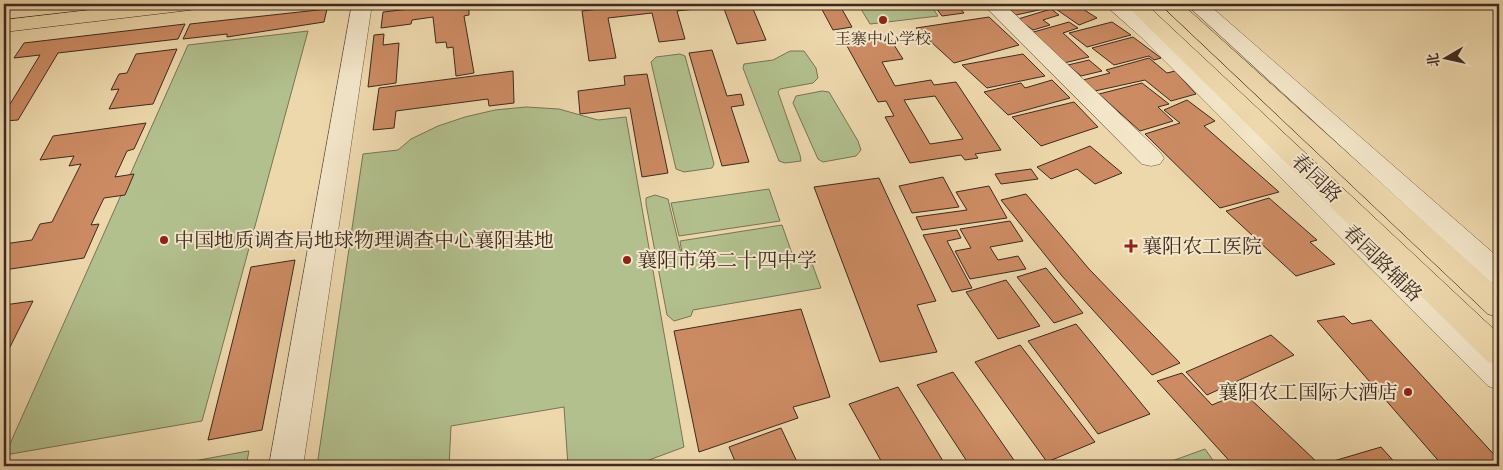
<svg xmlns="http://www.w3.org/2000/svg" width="1503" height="470" viewBox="0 0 1503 470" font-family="'Gentium Book Plus','Noto Serif SC',serif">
<rect width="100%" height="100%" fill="#edd8ac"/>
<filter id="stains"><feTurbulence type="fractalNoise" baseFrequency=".004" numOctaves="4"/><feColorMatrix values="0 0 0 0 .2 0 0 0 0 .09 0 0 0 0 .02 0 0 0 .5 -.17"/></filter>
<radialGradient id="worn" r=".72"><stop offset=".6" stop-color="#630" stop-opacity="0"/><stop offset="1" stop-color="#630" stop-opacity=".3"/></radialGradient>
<g fill="#b2c08e" stroke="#787457">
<polygon points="858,4 930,4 938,16 870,24"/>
<polygon points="308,31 202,421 5,455 188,45"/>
<polygon points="790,51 804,51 816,68 818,78 813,83 780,89 778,92 800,155 801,161 785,163 779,161 743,68 744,64 773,60"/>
<polygon points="680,54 685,56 714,164 712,168 684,172 676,169 651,62 656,57"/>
<polygon points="822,91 829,92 858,141 861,150 856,156 823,162 818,159 793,103 796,96"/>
<polygon points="526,107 559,109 598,120 626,117 684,447 633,466 568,466 564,407 451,426 449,466 317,466 363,154 398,150 411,139 438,126 465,117 495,110"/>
<polygon points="769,189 780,221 679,236 671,203"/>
<polygon points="655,195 668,199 684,266 680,241 782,225 794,259 810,258 821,288 693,310 691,316 674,321 667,315 646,204 646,198"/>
<polygon points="1205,449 1217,466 1158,466"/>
<polygon points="249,451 246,466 167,466 248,451"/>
</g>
<g fill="#cc8b63" stroke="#3e2920" fill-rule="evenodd">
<polygon points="454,4 469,4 469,15 464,16 474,73 456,76 453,47 447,48 446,42 436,43 433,17 412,20 411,24 381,28 383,12"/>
<polygon points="645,4 751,4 766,40 737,44 723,6 677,11 685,39 659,42 652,13 608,18 616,58 589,61 582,11"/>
<polygon points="819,4 839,4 852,27 833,30"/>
<polygon points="933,4 957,4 964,13 942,16"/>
<polygon points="1004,4 1043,4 1048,8 1016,15"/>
<polygon points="1064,4 1075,4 1097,18 1079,25 1053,7"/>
<polygon points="327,9 324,22 227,37 227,34 183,39 190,24"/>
<polygon points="1051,9 1059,15 1043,20 1050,25 1033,30 1018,19"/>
<polygon points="989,17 1019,45 954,63 916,28"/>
<polygon points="1069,22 1078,28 1063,33 1089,57 1064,63 1030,33"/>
<polygon points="1112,22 1131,35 1087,47 1069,33"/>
<polygon points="185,24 178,39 58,53 18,120 4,121 4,114 40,55 14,58 24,43"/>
<polygon points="384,34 383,45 399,43 396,83 368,87 374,35"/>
<path d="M867,34L869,37L887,34L903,59L882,62L895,86L931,80L934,85L956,82L1001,150L975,154L978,158L965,160L961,155L910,163L885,117L894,116L886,101L878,102L842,37ZM935,96L963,139L930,144L904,100Z"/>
<polygon points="1133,37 1161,58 1154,60 1149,56 1114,65 1092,48"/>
<polygon points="177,49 153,104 109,109 119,89 111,90 119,74 127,73 136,54"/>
<polygon points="712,50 727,96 741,94 744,105 731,107 749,162 722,166 689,53"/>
<polygon points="1023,54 1045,76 987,88 962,65"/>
<polygon points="1149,58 1167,73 1175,71 1196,94 1171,101 1145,80 1095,91 1083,80 1110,73 1106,70"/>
<polygon points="1089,60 1102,71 1081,76 1068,65"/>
<polygon points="513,71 514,103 489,106 488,99 396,111 394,128 373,130 379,88"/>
<polygon points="647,74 668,173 642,177 630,108 580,114 578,91 625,85 624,76"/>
<polygon points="1052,80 1070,98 1008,115 984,92 1021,83 1025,88"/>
<polygon points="1142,83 1169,104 1158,107 1173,121 1140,131 1099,94"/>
<polygon points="1187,100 1215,121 1204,126 1279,192 1220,208 1145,134 1180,123 1164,110"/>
<polygon points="1074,102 1098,127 1041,146 1012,117"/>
<polygon points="146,123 134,149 127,151 115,177 134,174 125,195 104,198 91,225 99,224 84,258 4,270 4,244 32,240 40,224 52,222 81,164 69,166 74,156 40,160 53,136"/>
<polygon points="1090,146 1122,173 1095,184 1077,169 1051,179 1037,167"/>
<polygon points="1031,169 1038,179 1001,184 995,174"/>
<polygon points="943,177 959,207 912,213 899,186"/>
<polygon points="879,178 936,301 917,305 937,352 880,362 814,187"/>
<polygon points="989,186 1007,218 922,230 916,217 967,210 956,192"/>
<polygon points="1026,194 1089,269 1180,363 1152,375 1062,276 1001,200"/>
<polygon points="1269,198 1317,240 1310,242 1335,264 1296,276 1226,211"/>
<polygon points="1010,221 1023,241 990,247 998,260 1018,256 1026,269 970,279 955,251 971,248 960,229"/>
<polygon points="957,230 961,238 947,241 972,288 952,292 923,235"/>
<polygon points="295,260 262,430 208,440 251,267"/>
<polygon points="1046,268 1083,313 1054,323 1017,277"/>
<polygon points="1006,280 1040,326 998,339 966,292"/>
<polygon points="33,301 4,359 4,305"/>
<polygon points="801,309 830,397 793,407 798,418 699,452 674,331"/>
<polygon points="1344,316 1352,324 1371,320 1499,460 1499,466 1443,466 1317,321"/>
<polygon points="1076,324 1150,414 1098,434 1028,341"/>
<polygon points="1271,335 1294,355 1207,395 1186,372"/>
<polygon points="1020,345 1095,442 1047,462 975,362"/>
<polygon points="953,372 1018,466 970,466 917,385"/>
<polygon points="1182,373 1212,405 1243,392 1320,465 1381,447 1398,466 1234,466 1157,381"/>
<polygon points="898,387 946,466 884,466 849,404"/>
<polygon points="781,428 799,466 737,466 729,447"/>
</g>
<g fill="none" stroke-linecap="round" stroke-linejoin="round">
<defs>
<g id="minor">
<polygon points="352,4 372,4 303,466 269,466"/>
<polygon points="983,4 1004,4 1160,152 1164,158 1160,164 1151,166 1142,164"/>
<polygon points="1104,4 1126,4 1155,29 1499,357 1499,390 1488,386 1141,37"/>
<polygon points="1186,4 1208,4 1499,258 1499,285 1489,282"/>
</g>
<g id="major">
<polygon points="141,4 200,4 197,8 190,10 4,32 4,20"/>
<polygon points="1125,4 1146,4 1499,334 1499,366 1488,362"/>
<polygon points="1160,4 1182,4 1499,289 1499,318 1488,314"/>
</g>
</defs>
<use href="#minor" stroke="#6a5543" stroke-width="1"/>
<use href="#major" stroke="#3e2920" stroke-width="1"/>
<use href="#minor" fill="#f3e6c9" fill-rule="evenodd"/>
<use href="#major" fill="#edd8ac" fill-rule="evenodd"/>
</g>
<g fill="#8f2418" stroke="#f3e6c9" stroke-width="2">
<circle cx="883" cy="20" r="5"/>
<circle cx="164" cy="240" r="5"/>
<path d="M1128.5 238.5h5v5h5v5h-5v5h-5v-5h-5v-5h5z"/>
<circle cx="627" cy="260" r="5"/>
<circle cx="1408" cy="392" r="5"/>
</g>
<g text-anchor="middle" stroke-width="4" stroke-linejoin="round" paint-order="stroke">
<g font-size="16" fill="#3e2920" stroke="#f3e6c9">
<text x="883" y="44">王寨中心学校</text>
</g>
<g font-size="20" fill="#3e2920" stroke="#f3e6c9">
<text transform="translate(1317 178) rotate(44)" y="7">春园路</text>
<text transform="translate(1383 263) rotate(44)" y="7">春园路辅路</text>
</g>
<g font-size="20" fill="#3e2920" stroke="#f3e6c9" text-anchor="start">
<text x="174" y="247">中国地质调查局地球物理调查中心襄阳基地</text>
<text x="1142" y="253">襄阳农工医院</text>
<text x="637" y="267">襄阳市第二十四中学</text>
<text x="1398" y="399" text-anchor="end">襄阳农工国际大酒店</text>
</g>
</g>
<rect width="1503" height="470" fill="none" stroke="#edd8ac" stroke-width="20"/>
<rect x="5" y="5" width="1493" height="460" fill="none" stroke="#3e2920" stroke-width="2.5"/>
<rect x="10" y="10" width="1483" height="450" fill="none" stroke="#3e2920"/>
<g transform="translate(1446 58) rotate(261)" stroke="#f3e6c9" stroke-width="4" paint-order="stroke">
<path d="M0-4L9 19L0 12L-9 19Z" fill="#3e2920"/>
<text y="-8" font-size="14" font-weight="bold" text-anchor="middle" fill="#3e2920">北</text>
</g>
<rect width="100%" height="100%" filter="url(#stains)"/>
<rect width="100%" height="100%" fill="url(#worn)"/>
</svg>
